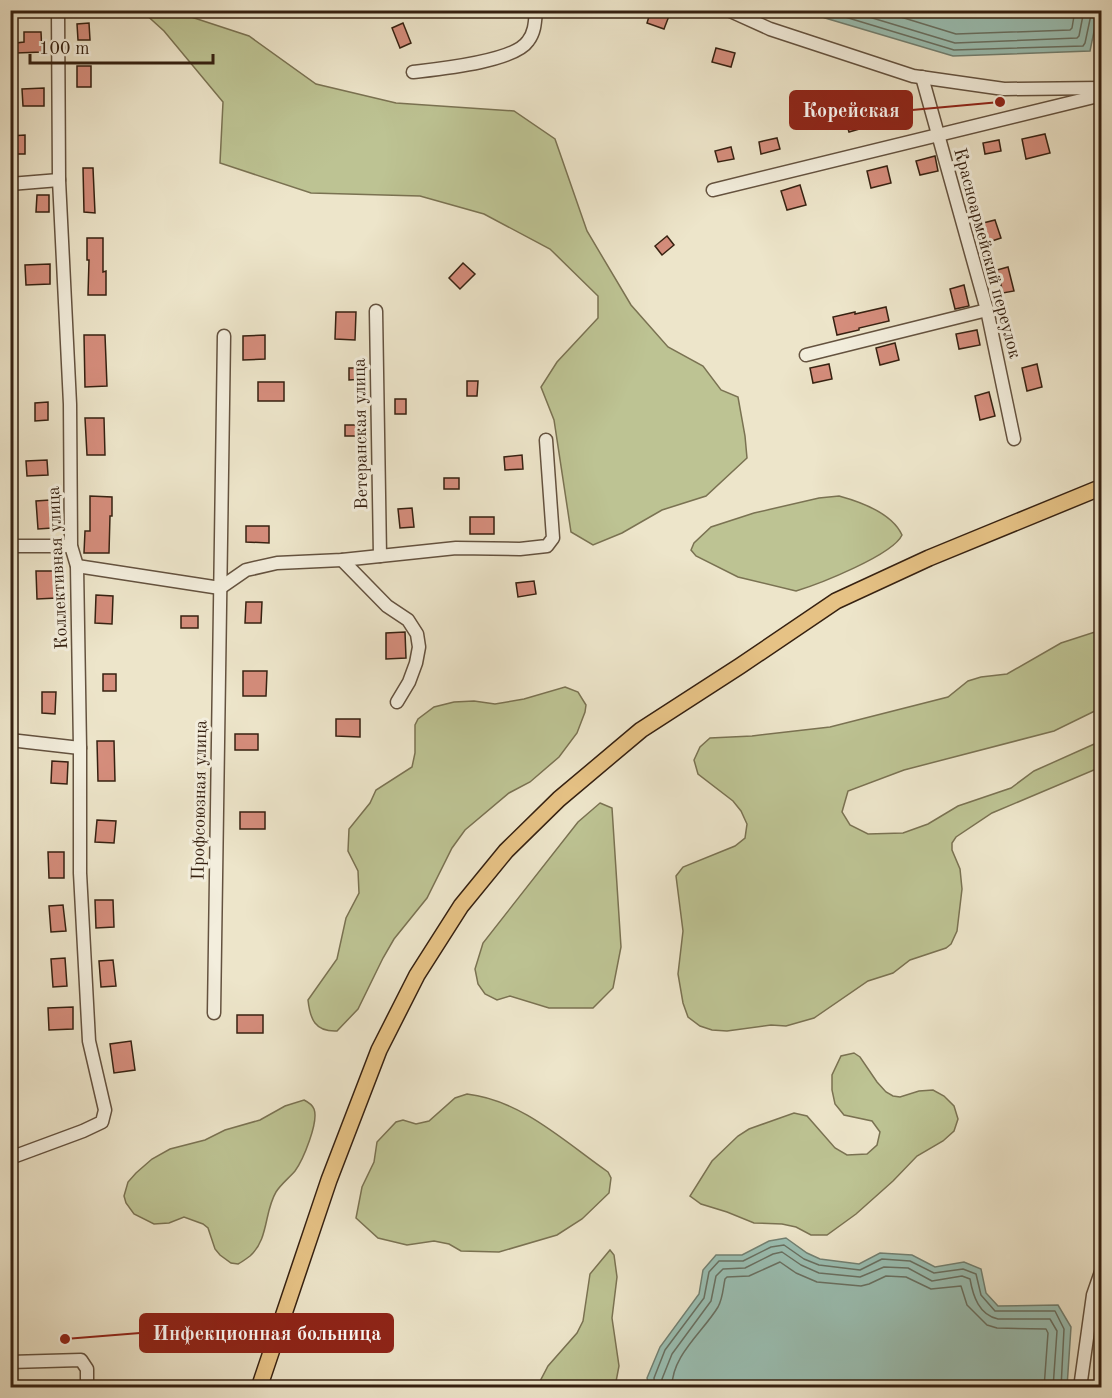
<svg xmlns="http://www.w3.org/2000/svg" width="1112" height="1398" viewBox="0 0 1112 1398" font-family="'Old Standard TT',serif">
<rect width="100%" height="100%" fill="#ede5ca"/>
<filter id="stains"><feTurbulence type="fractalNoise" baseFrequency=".00333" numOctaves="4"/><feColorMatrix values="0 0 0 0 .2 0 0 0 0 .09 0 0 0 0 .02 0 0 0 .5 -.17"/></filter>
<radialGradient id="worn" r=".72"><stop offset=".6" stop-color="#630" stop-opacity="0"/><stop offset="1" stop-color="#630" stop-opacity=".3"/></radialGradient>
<g fill="#bdc393" stroke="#7a7252" stroke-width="1.5">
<polygon points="142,11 173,11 249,36 316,84 396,103 514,111 555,139 587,231 631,305 668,347 703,366 721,390 738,397 745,436 747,458 706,496 662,510 622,533 593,545 571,532 554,420 541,387 557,362 598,318 598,296 550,249 484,214 420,196 311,193 220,163 223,102 164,31"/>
<path d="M839,496C861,502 892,513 902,535C893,555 819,584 796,591L738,577L696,556L691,550L694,543L711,527L754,513L819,498Z"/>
<polygon points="1101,630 1101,708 1054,731 904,770 848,791 842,812 850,825 868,834 903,833 928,824 958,806 1011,788 1034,771 1101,741 1101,767 992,813 956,837 952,843 952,850 960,869 962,889 957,931 951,944 946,948 910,960 893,973 868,981 814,1018 786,1026 771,1025 727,1031 712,1030 700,1026 688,1017 683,1003 678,974 683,931 676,876 683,867 735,846 745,838 747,824 741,811 733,801 698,774 694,760 700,747 710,738 752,736 830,727 948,697 968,681 981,677 1007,674 1061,643"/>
<path d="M565,687L578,692L586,705L585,712L577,733L559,757L530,782L509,793L465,830L452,848L427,898L394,939L383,958L358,1009L337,1031C315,1032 310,1019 308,1000L337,959L346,918L359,893L358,871L348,851L349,829L370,803L376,790L412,767L415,753V725L418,719L434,707L454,702L474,701L495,704L524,699Z"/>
<polygon points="600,803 612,808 621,947 613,988 593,1008 549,1008 510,996 497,1000 485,994 478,984 475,969 483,943 578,822"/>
<polygon points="854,1053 860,1057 877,1082 886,1092 893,1096 900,1097 919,1091 933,1090 944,1096 954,1106 958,1119 954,1131 943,1141 917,1156 893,1181 856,1214 827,1235 811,1235 796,1227 782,1224 754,1223 727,1212 701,1204 690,1196 712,1161 738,1136 749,1129 794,1113 807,1116 835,1148 847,1155 867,1154 877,1145 880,1132 872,1121 844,1115 835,1104 832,1090 832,1075 841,1056"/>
<path d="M467,1094C521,1100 565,1142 608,1172L611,1178L609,1193L582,1219L557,1235L499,1252L461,1251L449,1244L434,1241L407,1245L378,1238L356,1218L362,1187L374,1162L377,1142L396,1122L403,1120L416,1124L429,1121L455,1098Z"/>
<path d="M304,1100C308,1102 312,1104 314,1109C319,1122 303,1160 295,1171C289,1178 281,1184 276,1192C264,1212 269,1239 250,1256C246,1259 242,1262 238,1264L231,1263L220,1255L215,1249L208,1228L203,1224L184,1217L169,1223L154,1224L134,1214L126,1203L124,1196L128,1182L136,1173L152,1159L170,1149L205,1140L225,1130L260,1120L285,1106Z"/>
<polygon points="610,1250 614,1255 617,1277 612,1318 619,1366 615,1387 537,1387 548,1366 577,1333 583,1321 590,1274"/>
</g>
<g fill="#9abfb3" stroke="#728072" stroke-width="1.5">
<polygon points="1058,10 1098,12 1090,51 953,56 825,18 807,11"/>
<polygon points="786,1238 807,1253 820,1259 859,1264 880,1253 912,1255 935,1267 964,1262 981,1269 986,1293 998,1306 1058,1305 1071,1327 1067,1387 650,1387 647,1378 660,1347 699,1294 703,1270 716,1255 742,1255 769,1241"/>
</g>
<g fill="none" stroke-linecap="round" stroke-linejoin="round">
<g stroke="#687062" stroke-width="1.5">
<polyline points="822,10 954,50 1083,46 1085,43 1092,10"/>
<polyline points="846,10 955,43 1077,38 1079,36 1084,10"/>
<polyline points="878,10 956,34 1070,30 1072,28 1075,10"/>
<polyline points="655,1388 654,1378 665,1350 704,1298 709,1272 719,1261 743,1261 771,1247 784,1245 804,1259 819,1265 860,1270 882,1259 910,1261 934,1273 963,1269 976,1274 981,1295 995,1311 1055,1311 1064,1329 1061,1388"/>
<path d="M663,1388L662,1379L672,1354L711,1301L716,1276L723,1269L745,1268L773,1254L782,1252L801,1265L819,1273L860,1277L884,1267L908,1268L932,1281L962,1276L970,1279C973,1296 979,1315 998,1319H1050L1057,1331L1053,1388"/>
<path d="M672,1388C671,1356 703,1332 718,1307C723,1298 723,1288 725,1279L727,1277L749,1276L780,1262L796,1273L817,1282L861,1286L869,1284L886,1276L906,1277L931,1289L961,1286L967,1305L987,1325L997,1328L1046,1329L1048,1333L1044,1388"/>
</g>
</g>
<g fill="#d58d7c" stroke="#362111" stroke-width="1.5">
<polygon points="651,10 655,10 669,16 664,29 647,23"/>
<polygon points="89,23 90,40 78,40 77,24"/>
<polygon points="403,23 411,43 400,48 392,28"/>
<polygon points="24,32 41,32 42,52 16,53 16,43 24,42"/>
<polygon points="716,48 735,53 731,67 712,62"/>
<rect x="77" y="66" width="14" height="21"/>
<polygon points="44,88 44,106 23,106 22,89"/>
<polygon points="866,109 870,126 849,132 844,115"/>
<polygon points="1045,134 1050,153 1026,159 1022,139"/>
<polygon points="25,135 25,154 10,154 10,136"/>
<polygon points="777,138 780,149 761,154 759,142"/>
<polygon points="999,140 1001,151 985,154 983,143"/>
<polygon points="731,147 734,159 718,162 715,151"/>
<polygon points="935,156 938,171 920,175 916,161"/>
<polygon points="887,166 891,183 871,188 867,171"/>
<polygon points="83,168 93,168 95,213 84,212"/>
<polygon points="800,185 806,205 787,210 781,191"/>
<polygon points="37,195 49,195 49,212 36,212"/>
<polygon points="995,220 1001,238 989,242 983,223"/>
<polygon points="667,236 674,245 662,255 655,246"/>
<polygon points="87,238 103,238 103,272 106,271 106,295 88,295 89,260 87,260"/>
<polygon points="463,263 475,274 460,289 449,278"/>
<polygon points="50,264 50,284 26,285 25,265"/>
<polygon points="1008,267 1014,291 1003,293 997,270"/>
<polygon points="964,285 969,306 955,309 950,289"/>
<polygon points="886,307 889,321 859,328 859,330 837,335 833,317 855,312 855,314"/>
<polygon points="336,312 356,312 355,340 335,339"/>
<polygon points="977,330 980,345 959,349 956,334"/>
<polygon points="84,335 105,335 107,386 85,387"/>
<polygon points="265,335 265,359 243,360 243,336"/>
<polygon points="895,343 899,360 880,365 876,348"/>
<polygon points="829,364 832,379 813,383 810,368"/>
<polygon points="1037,364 1042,387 1027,391 1022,368"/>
<polygon points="349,368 364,368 364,379 349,380"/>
<polygon points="467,381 478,381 477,396 467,396"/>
<rect x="258" y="382" width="26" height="19"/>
<polygon points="989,392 995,416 980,420 975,396"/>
<rect x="395" y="399" width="11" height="15"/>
<polygon points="48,402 48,420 35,421 35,403"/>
<polygon points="85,418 104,418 105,455 87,455"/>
<rect x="345" y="425" width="15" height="11"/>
<polygon points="522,455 523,469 505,470 504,457"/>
<polygon points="47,460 48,475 27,476 26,461"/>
<rect x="444" y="478" width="15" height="11"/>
<polygon points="90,496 112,497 112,516 110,516 109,553 84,553 85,531 90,531"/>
<polygon points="50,500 52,528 38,529 36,501"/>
<polygon points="412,508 414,527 400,528 398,509"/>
<rect x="470" y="517" width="24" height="17"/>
<polygon points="246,526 269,526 269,543 246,542"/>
<polygon points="36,571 56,571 57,598 37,599"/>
<polygon points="534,581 536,594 518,597 516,583"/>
<polygon points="96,595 113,596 112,624 95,623"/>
<polygon points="246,602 262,602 261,623 245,623"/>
<rect x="181" y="616" width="17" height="12"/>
<polygon points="405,632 406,658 386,659 386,633"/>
<polygon points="243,671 267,671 266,696 243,696"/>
<rect x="103" y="674" width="13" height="17"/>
<polygon points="42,692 56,692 55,714 42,713"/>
<polygon points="336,719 360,719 360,737 336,736"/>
<rect x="235" y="734" width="23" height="16"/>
<polygon points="97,741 114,741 115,781 98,781"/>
<polygon points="52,761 68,762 67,784 51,783"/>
<rect x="240" y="812" width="25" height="17"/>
<polygon points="97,820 116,821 114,843 95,842"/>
<polygon points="48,852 64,852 64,878 49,878"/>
<polygon points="95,900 113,900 114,927 96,928"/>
<polygon points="63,905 66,931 51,932 49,906"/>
<polygon points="65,958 67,986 53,987 51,959"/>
<polygon points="113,960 116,986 101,987 99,961"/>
<polygon points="73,1007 73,1029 49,1030 48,1008"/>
<rect x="237" y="1015" width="26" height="18"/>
<polygon points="131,1041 135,1070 114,1073 110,1044"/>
</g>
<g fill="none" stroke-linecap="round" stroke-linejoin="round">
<defs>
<g id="minor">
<polyline points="728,10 770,29 913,76 1004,89 1102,88"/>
<path d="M413,72C438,69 514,62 528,41C535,32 535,22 536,10"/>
<polyline points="922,77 987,310 1014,439"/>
<polyline points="10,184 59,180"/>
<polyline points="713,190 1102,95"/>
<polyline points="376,311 380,556"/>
<polyline points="806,355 987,310"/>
<polyline points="10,546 71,546"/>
<polyline points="342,560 387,606 408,620 417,634 419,647 416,663 409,682 397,702"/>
<polyline points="77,566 220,588 246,570 277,563 342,560 456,548 520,549 547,546 553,538 546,440"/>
<polyline points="10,740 80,748"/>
<polyline points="214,1013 224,336"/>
<polyline points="10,1158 83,1131 102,1122 105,1110 89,1041 80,873 80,748 77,566 71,546 70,404 59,180 58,10"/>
<polyline points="10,1362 81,1360 87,1369 87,1388"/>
<polyline points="1080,1388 1093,1295 1102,1269"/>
</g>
<polyline id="major" points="259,1388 329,1180 379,1050 417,975 461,906 506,851 559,799 641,730 740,666 836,601 929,558 1102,487"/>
</defs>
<use href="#minor" stroke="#64523f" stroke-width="15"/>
<use href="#major" stroke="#362111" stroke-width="18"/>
<use href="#minor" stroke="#f3eedd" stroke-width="12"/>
<use href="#major" stroke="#e6c285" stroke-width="15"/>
</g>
<g text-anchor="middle" stroke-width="6" stroke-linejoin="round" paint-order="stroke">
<g font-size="18" fill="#362111" stroke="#f3eedd">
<text transform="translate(988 253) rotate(75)" y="6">Красноармейский переулок</text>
<text transform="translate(360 434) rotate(-91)" y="6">Ветеранская улица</text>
<text transform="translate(57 568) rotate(-93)" y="6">Коллективная улица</text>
<text transform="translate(199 800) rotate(-89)" y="6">Профсоюзная улица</text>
</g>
</g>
<path fill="none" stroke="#8f2418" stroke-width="2" d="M1000 102L912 110M65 1339L140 1333"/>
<g fill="#8f2418" stroke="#f3eedd" stroke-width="2">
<circle cx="1000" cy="102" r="6"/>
<circle cx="65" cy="1339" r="6"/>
</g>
<g fill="#8f2418" stroke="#8f2418" stroke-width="2">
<rect x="790" y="91" width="122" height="38" rx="6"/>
<rect x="140" y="1314" width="253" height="38" rx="6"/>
</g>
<g font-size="20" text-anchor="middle" font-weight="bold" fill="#fff">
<text x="851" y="117">Корейская</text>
<text x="267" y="1340">Инфекционная больница</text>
</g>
<rect width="1112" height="1398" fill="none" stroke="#ede5ca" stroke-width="36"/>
<rect x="12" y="12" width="1088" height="1374" fill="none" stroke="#362111" stroke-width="3"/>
<rect x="18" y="18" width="1076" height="1362" fill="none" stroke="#362111" stroke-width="1.5"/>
<path d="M30 54v9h183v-9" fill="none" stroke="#362111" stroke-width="3"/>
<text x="39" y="54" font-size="18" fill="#362111" stroke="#f3eedd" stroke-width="4.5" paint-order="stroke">100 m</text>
<rect width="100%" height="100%" filter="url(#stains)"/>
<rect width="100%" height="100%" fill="url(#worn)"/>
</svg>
